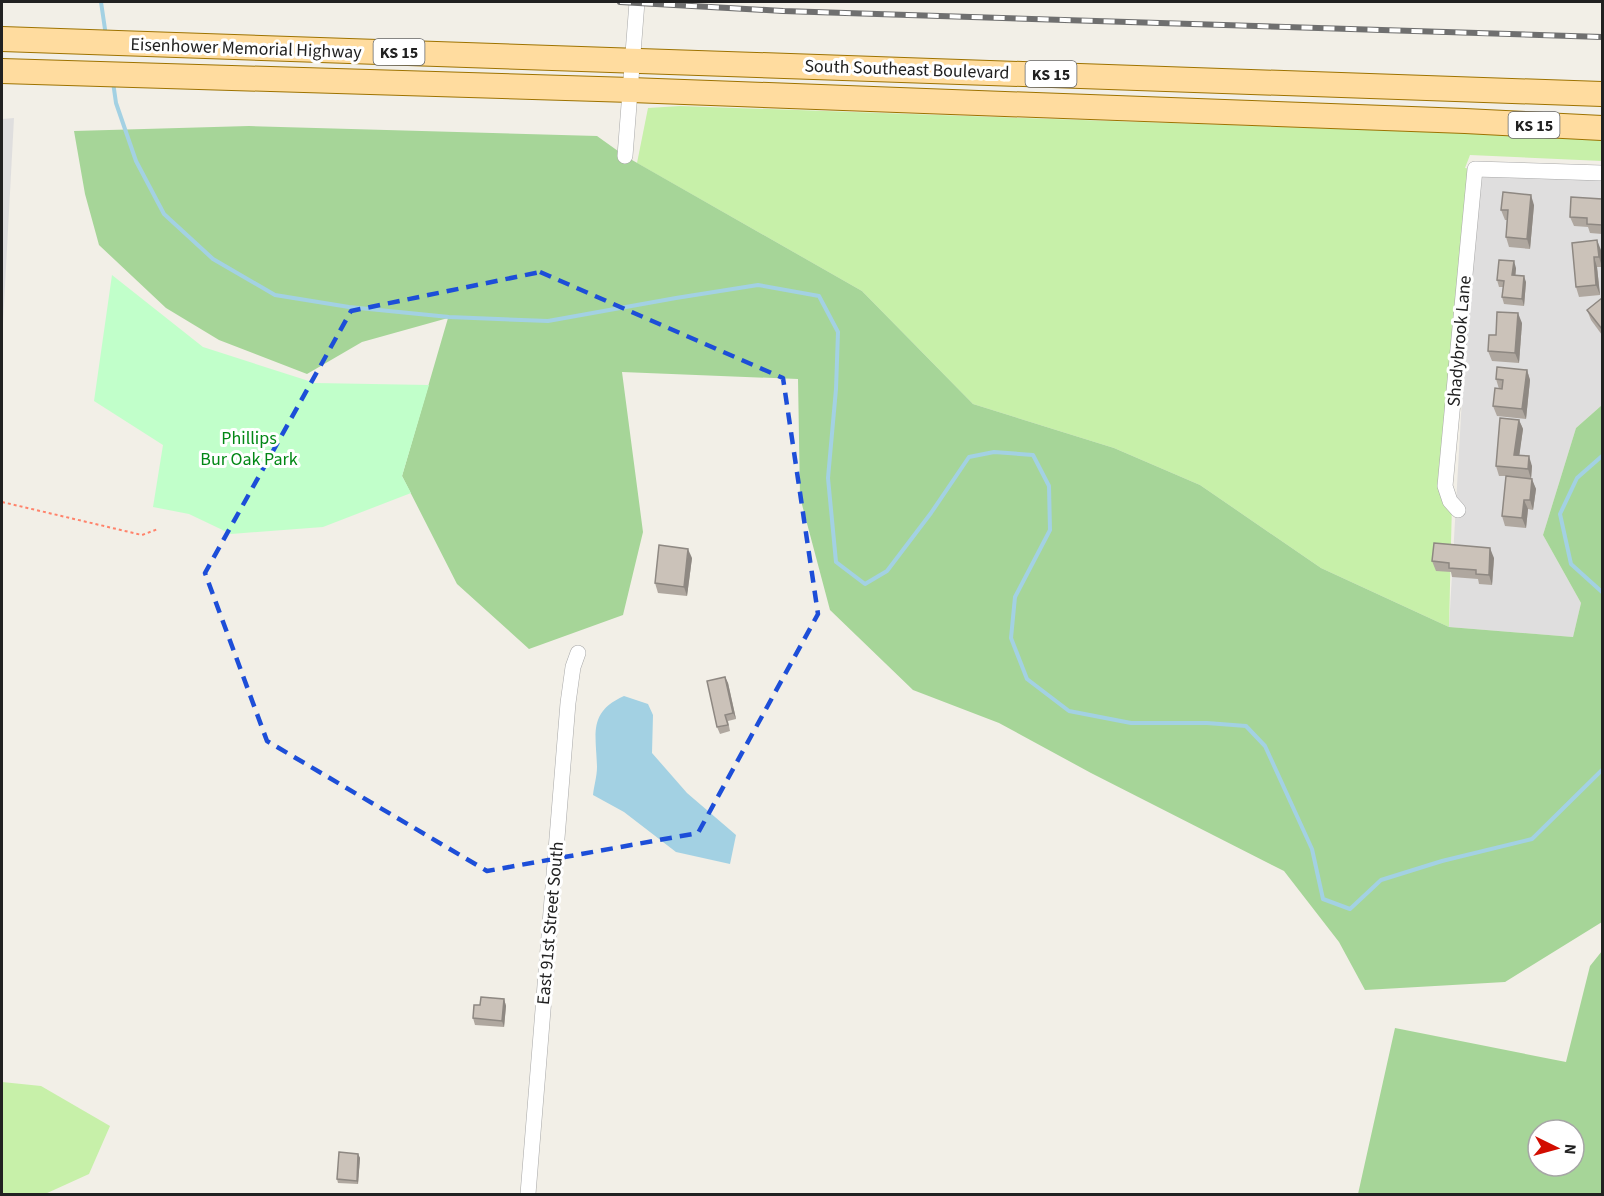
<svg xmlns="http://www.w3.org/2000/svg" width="1604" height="1196" viewBox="0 0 1604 1196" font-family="'Source Sans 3',sans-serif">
<rect width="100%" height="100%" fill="#f2efe7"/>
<g fill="#dfdede">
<polygon points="14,118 2,342 2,119"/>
<polygon points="1475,169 1602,173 1602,405 1576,428 1543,535 1581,603 1573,637 1449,627"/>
</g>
<g fill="#c7f0a9">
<polygon points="680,106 1602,138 1602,161 1470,155 1465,168 1475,169 1455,378 1449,627 1321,568 1200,485 1114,448 973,404 862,291 637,163 648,108"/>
<polygon points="2,1082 41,1086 110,1126 89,1174 45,1194 2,1194"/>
</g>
<g fill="#a6d598" fill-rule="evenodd">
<polygon points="249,126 597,136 625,156 862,291 973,404 1114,448 1200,485 1321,568 1449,627 1573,637 1581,603 1543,535 1576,428 1602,405 1602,922 1505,982 1365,990 1339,942 1284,871 1091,773 999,723 913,690 830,610 800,497 798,379 622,372 643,532 623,615 529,649 457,584 402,476 448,318 362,342 307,374 219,340 166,308 99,245 85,194 74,131"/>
<path d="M1602,951V1194H1358L1395,1028L1566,1062L1590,966ZM1538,1130H1574V1166H1538Z"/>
</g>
<polygon fill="#c1ffca" points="112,275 203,347 315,383 429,385 402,476 411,493 323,527 231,534 189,514 153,507 163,445 94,401"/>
<path fill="#a3d1e3" d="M624,696L648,704L653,715L652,753L687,793L736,835L730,864L676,852L624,812L593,795C594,786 597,776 597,767C596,734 588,712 624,696Z"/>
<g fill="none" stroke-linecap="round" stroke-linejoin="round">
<g stroke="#a3d1e3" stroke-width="4">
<polyline points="101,2 106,36"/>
<polyline points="113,82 116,103 136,161 164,214 213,259 275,295 349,307 449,317 548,321 676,298 758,285 819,296 838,332 836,389 828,478 836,562 865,584 887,571 931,513 969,457 994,452 1033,455 1049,486 1050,530 1015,597 1011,638 1027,679 1069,711 1131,723 1207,723 1246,726 1265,746 1312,849 1323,899 1350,909 1381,880 1442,861 1532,839 1602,770"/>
<polyline points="1602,456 1577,478 1560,514 1571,564 1602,592"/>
</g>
<defs>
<g id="minor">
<polyline points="625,156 637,2"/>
<polyline points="1458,510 1450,501 1445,486 1475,169 1602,173"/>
<polyline points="528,1194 568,703 573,667 578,653"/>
</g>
<g id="primary">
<polyline points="2,39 1602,94"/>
<polyline points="2,71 631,90 1465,121 1602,128"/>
</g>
</defs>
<use href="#minor" stroke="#a8a8a8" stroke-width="16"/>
<use href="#primary" stroke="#9e7300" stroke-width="26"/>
<polyline stroke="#ff836b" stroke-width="2" stroke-dasharray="3 3" stroke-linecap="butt" points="2,502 142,535 158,529"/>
<use href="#minor" stroke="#fff" stroke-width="15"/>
<use href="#primary" stroke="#ffdc9f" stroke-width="24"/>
<defs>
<polyline id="rail" points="620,2 783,11 1602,37"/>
</defs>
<use href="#rail" stroke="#6f6f6f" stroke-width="6"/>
<use href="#rail" stroke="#fff" stroke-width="4" stroke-dasharray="11" stroke-linecap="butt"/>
</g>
<g fill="#afa79f">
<polygon points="1602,199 1602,234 1590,233 1588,227 1574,226 1570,217"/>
<polygon points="1534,205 1530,249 1509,247 1506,237 1507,220 1505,220 1501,210"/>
<polygon points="1572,243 1601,250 1602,267 1597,267 1600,295 1579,297 1576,287"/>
<polygon points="1516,268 1515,275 1526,282 1524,306 1504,304 1502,297 1503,287 1499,287 1497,280"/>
<polygon points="1602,298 1602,335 1591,320 1587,310"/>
<polygon points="1522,323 1519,363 1492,361 1488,351 1496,335"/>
<polygon points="1527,370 1530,380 1526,419 1497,416 1493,406 1499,389 1496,379"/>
<polygon points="1519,420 1523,429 1519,455 1532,466 1531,479 1536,489 1533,510 1528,509 1526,528 1505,526 1502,516 1506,476 1499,476 1496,466"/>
<polygon points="692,558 687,596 658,593 655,583"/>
<polygon points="1494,558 1492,585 1479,584 1478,579 1452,577 1451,572 1436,571 1432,561"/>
<polygon points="725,677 728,683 736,719 728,721 730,731 720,734 717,727"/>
<polygon points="504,999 506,1006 504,1027 475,1025 473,1018 480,1005"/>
<polygon points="358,1154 360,1158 358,1184 338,1183 337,1179"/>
</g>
<g fill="#8e8882">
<polygon points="1531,195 1534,205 1530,249 1527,239"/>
<polygon points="1597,240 1601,250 1602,267 1599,257"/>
<polygon points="1594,257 1597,267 1600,295 1596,285"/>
<polygon points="1514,261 1516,268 1515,281 1512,275"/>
<polygon points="1524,276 1526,282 1524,306 1522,299"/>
<polygon points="1518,313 1522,323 1519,363 1515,353"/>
<polygon points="1527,370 1530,380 1526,419 1522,409"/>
<polygon points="1519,420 1523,429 1518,465 1514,455"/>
<polygon points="1529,456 1532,466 1531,479 1528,469"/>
<polygon points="1532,479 1536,489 1533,510 1530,500"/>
<polygon points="1524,500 1528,509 1526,528 1522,518"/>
<polygon points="1490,548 1494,558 1492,585 1489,575"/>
<polygon points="688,549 692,558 687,596 684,587"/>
<polygon points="725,677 728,683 736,719 733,713"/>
<polygon points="504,999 506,1006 504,1027 502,1021"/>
<polygon points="358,1154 360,1158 358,1184 357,1181"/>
</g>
<g fill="#cbc2b9" stroke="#8e8882" stroke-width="1.5">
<polygon points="1503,192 1531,195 1527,239 1506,237 1508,210 1501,210"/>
<polygon points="1571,197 1602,199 1602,225 1587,224 1587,218 1570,217"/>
<polygon points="1597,240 1599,257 1594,257 1596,285 1576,287 1572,243"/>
<polygon points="1499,260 1514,261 1512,275 1524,276 1522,299 1502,297 1504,281 1497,280"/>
<polygon points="1602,298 1602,329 1587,310"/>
<polygon points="1497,312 1518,313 1515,353 1488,351 1489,335 1496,335"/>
<polygon points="1497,367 1527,370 1522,409 1493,406 1495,388 1502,389 1503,380 1496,379"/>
<polygon points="1500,418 1519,420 1514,455 1529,456 1528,469 1496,466"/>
<polygon points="1506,476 1532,479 1530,500 1524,500 1522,518 1502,516"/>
<polygon points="1434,543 1490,548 1489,575 1476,574 1476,570 1449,568 1449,563 1432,561"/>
<polygon points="659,545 688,549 684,587 655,583"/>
<polygon points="725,677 733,713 725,715 728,725 717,727 707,681"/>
<polygon points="481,997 504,999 502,1021 473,1018 474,1005 480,1005"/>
<polygon points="339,1152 358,1154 357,1181 337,1179"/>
</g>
<path fill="none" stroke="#1d4ed8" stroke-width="4.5" stroke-dasharray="12 8" stroke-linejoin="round" d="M540,272L783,378L818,614L698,833L487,871L267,741L205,573L351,311Z"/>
<g text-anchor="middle" stroke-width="6" stroke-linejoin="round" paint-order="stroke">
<g fill="#fff" stroke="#646464" stroke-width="1.5">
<rect x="373.5" y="39" width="51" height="26" rx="4.5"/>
<rect x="1025.5" y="61" width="51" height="26" rx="4.5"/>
<rect x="1508.5" y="112" width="51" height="26" rx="4.5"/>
</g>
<g font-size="16" font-weight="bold" fill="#212121">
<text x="399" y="58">KS 15</text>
<text x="1051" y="80">KS 15</text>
<text x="1534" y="131">KS 15</text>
</g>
<g font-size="18" fill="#212121" stroke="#fff">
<text transform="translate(246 48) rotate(2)" y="6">Eisenhower Memorial Highway</text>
<text transform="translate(907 69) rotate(2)" y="6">South Southeast Boulevard</text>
<text transform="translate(1459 341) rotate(-85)" y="6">Shadybrook Lane</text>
<text transform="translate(550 923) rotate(-85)" y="6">East 91st Street South</text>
</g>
<g font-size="18" fill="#028715" stroke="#fff">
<text x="249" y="444">Phillips<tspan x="249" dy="21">Bur Oak Park</tspan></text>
</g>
</g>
<rect width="1604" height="1196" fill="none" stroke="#212121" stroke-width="6"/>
<g transform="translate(1556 1148) rotate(95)"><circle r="28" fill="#ffffff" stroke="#a6a6a6" stroke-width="1.5"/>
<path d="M0-4.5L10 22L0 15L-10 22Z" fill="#d20d00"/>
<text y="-9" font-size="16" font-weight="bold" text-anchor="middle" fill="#212121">N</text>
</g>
</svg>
